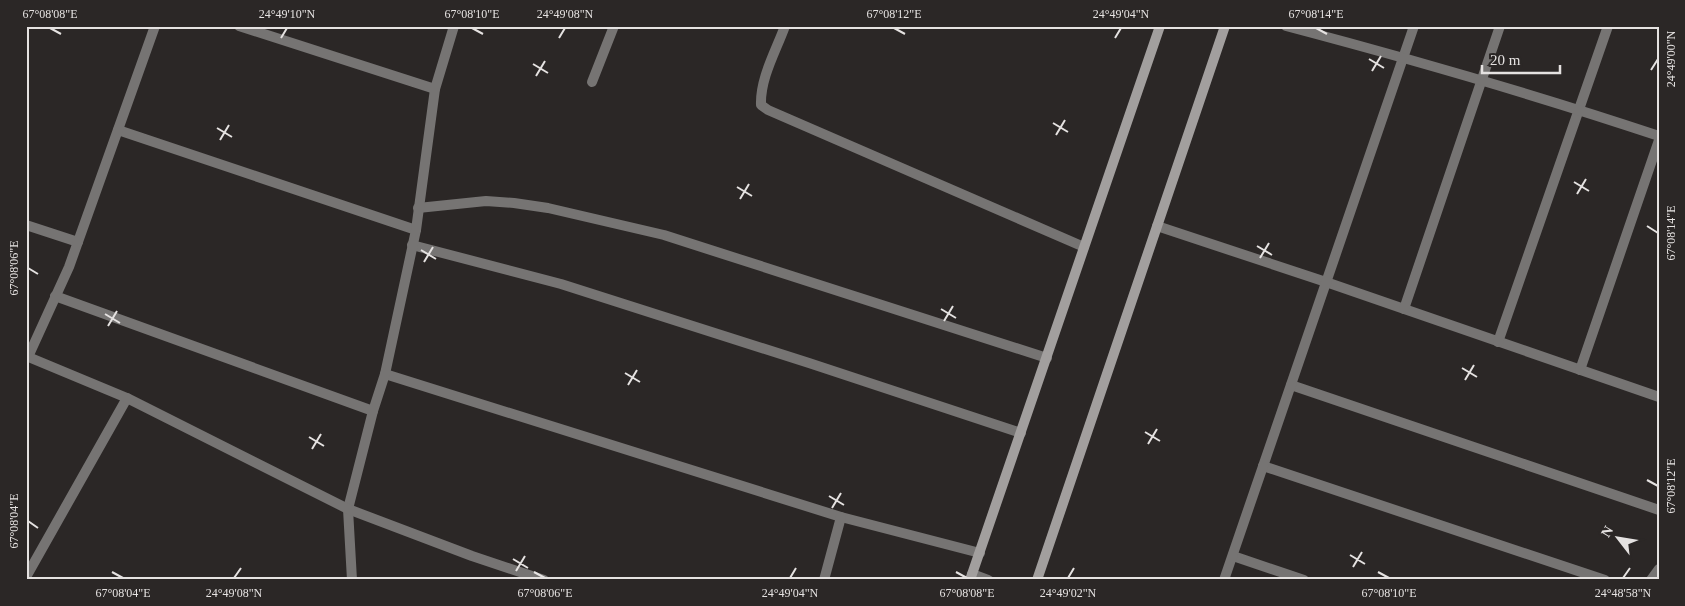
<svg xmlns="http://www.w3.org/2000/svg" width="1685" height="606" viewBox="0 0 1685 606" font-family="'Times New Roman',serif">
<rect width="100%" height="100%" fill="#2b2726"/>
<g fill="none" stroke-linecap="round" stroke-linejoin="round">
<g stroke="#767473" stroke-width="10">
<polyline points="239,26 435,89"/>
<path d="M785,26C776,51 760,78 761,105L768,110L1084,247"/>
<polyline points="592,82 614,26"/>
<polyline points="118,130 416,230"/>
<polyline points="418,208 486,201 514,203 548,208 664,235 1047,358"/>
<polyline points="26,225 78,242"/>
<polyline points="1157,226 1326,282 1659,397"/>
<polyline points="412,245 561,284 809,363 1021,433"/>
<polyline points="55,296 373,411"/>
<polyline points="1404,309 1500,26"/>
<polyline points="1498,342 1608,26"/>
<polyline points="28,357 69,267 155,26"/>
<polyline points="1580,370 1659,140"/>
<polyline points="385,374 841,517 980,553"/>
<polyline points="1291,385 1659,510"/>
<polyline points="1263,466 1605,580"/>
<polyline points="1233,556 1304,580"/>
<polyline points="972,574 988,580"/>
<polyline points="26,577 127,398"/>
<polyline points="352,580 348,509 373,411 385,374 416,230 435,89 454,26"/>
<polyline points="824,580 841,517"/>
<polyline points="1224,580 1414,26"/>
<polyline points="1651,580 1659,569"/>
</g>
<g stroke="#767473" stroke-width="10">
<path d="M1286,26C1411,59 1536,95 1659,136"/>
<polyline points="26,356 127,398 348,509 472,556 544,580"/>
</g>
<g stroke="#a29f9e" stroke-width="10">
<polyline points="970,580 1160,26"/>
<polyline points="1037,580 1225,26"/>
</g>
</g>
<path fill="none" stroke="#e5e2e1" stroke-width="2" d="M50,28L61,34M472,28L483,34M894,28L905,34M1316,28L1327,34M281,38L287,28M559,38L565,28M1115,38L1121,28M1369,59L1384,68M533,64L548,73M1651,70L1658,59M1372,71L1381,56M536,76L545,61M1053,123L1068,132M217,128L232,137M1056,135L1065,120M220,140L229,125M1574,182L1589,191M737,187L752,196M1577,194L1586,179M740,199L749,184M1647,226L1658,233M1257,246L1272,255M421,250L436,259M1260,258L1269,243M424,262L433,247M28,268L38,274M941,309L956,318M105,314L120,323M944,321L953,306M108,326L117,311M1462,368L1477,377M625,373L640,382M1465,380L1474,365M628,385L637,370M1145,432L1160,441M309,437L324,446M1148,444L1157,429M312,449L321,434M1647,480L1658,486M829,496L844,505M832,508L841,493M28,521L38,528M1350,555L1365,564M513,559L528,568M1353,567L1362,552M516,571L525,556M112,572L123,578M534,572L545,578M956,572L967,578M1378,572L1389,578M234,578L241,568M790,578L796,568M1068,578L1074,568M1623,578L1630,568"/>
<rect width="1685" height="606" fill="none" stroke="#2b2726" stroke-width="55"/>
<g transform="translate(1618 538) rotate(301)" stroke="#2b2726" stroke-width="4" paint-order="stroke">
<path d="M0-4L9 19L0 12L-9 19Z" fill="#e5e2e1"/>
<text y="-8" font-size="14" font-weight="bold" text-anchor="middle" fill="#e5e2e1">N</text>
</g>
<path d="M1482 65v8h78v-8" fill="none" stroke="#e5e2e1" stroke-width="2.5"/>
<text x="1490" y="65" font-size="15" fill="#e5e2e1" stroke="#2b2726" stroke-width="4" paint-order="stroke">20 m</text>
<rect x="28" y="28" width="1630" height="550" fill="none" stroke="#e5e2e1" stroke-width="2"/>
<g font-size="12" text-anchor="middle" fill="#e5e2e1">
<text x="50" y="18">67°08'08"E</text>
<text x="287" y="18">24°49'10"N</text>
<text x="472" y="18">67°08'10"E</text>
<text x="565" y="18">24°49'08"N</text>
<text x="894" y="18">67°08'12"E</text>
<text x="1121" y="18">24°49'04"N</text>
<text x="1316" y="18">67°08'14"E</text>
<text transform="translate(1671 59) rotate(-90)" y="4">24°49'00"N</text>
<text transform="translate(1671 233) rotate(-90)" y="4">67°08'14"E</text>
<text transform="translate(14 268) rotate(-90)" y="4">67°08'06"E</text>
<text transform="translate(1671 486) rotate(-90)" y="4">67°08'12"E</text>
<text transform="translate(14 521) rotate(-90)" y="4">67°08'04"E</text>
<text x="123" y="597">67°08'04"E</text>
<text x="234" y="597">24°49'08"N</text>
<text x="545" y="597">67°08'06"E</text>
<text x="790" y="597">24°49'04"N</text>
<text x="967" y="597">67°08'08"E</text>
<text x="1068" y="597">24°49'02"N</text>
<text x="1389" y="597">67°08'10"E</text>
<text x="1623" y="597">24°48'58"N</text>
</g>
</svg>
